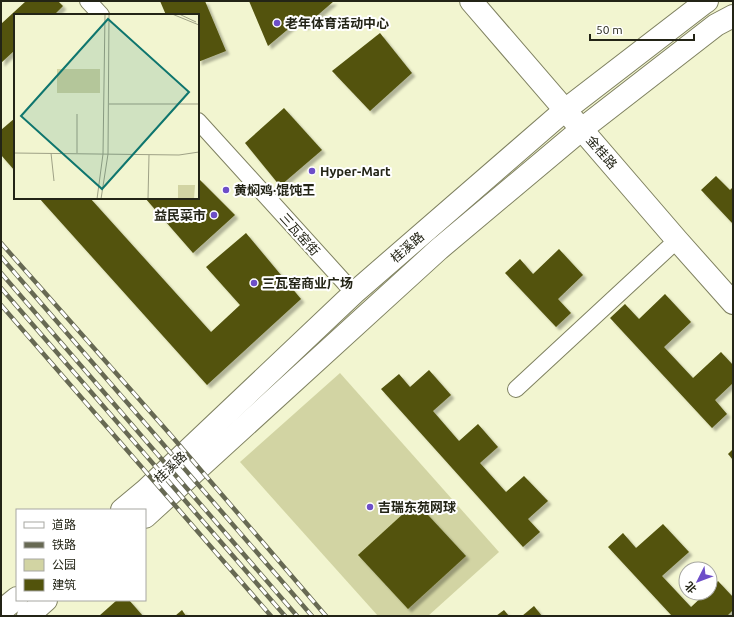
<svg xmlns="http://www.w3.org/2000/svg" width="734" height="617" viewBox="0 0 734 617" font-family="Ubuntu,'Noto Sans SC',sans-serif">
<defs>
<filter id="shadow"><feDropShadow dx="3.5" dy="3.5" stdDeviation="1" flood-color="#0004"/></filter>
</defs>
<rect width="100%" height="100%" fill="#f2f5d0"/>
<polygon fill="#d2d4a3" points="340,373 499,552 428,616 378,616 240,462"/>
<g fill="#52530c" filter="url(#shadow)">
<polygon points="26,1 58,1 63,6 54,15 15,15 15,50 1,63 1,24"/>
<polygon points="160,1 205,1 226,51 198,62 198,15 166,15"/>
<polygon points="249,1 334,1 304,27 299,20 268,46"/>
<polygon points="380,33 412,73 370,111 332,71"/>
<polygon points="284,108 322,150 280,186 245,143"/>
<polygon points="15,118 15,171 1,155 1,130"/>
<polygon points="716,176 730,190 733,187 733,224 701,190"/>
<polygon points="198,178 235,215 193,253 145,198 198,198"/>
<polygon points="39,198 90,198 211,332 240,305 206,267 246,233 301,299 207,385"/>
<polygon points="559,249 583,275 558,299 571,313 556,327 505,273 520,259 533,274"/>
<polygon points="665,294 691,322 664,347 693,378 721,352 733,365 733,383 715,400 727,414 712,428 610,318 625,304 639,319"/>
<polygon points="429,370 451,395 433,411 459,441 478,424 498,447 480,463 506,492 524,476 548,501 528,519 540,532 523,547 381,389 399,374 410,387"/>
<polygon points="733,449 733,460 728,454"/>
<polygon points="416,502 466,556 408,609 358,555"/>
<polygon points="663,524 689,552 662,576 691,607 706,593 710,593 710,589 718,581 733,597 733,610 727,616 672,616 608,547 623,533 636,548"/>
<polygon points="117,600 129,600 143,616 99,616"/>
<polygon points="534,606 542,616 522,616"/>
<polygon points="182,610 186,616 175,616"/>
<polygon points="504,610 509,616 496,616"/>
</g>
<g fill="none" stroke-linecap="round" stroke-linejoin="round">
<defs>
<g id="street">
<polyline points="88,1 101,15"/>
<polyline points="198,121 354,293"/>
<polyline points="516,389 677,240"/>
</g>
<g id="secondary">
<polyline points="471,1 677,240 733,303"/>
<polyline points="122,510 146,490 354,293 565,110 704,3 707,1"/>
<polyline points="145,517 439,249 582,129 716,25 733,16"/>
<polyline points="1,611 17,598"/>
<polyline points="28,616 46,600"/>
</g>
</defs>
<use href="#street" stroke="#7f8160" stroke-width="18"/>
<use href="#secondary" stroke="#7f8160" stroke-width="24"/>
<use href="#street" stroke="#fff" stroke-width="16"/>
<use href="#secondary" stroke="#fff" stroke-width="22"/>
<defs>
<g id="rail">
<polyline points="1,243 169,433 326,616"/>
<polyline points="1,257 312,616"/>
<polyline points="1,273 297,616"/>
<polyline points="1,288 285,616"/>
<polyline points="1,305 271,616"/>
</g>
</defs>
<use href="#rail" stroke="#676953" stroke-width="4.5"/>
<use href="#rail" stroke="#fff" stroke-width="3" stroke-dasharray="9" stroke-linecap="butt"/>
</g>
<g fill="#6d4ec8" stroke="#fff" stroke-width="1.5">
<circle cx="277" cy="23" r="4"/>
<circle cx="312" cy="171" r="4"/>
<circle cx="226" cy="190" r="4"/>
<circle cx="214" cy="215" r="4"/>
<circle cx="254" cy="283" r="4"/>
<circle cx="370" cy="507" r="4"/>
</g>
<g text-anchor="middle" stroke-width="4" stroke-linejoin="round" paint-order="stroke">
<g font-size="13" font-weight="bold" fill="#232416" stroke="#fff" text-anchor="start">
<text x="285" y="28">老年体育活动中心</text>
<text x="320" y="176">Hyper-Mart</text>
<text x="234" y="195">黄焖鸡·馄饨王</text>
<text x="206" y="220" text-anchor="end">益民菜市</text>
<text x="262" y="288">三瓦窑商业广场</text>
<text x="378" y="512">吉瑞东苑网球</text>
</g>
<g font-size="13" fill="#232416" stroke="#fff">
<text transform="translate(602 152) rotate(49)" y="5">金桂路</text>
<text transform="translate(300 234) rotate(48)" y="5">三瓦窑街</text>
<text transform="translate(407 247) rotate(-41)" y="5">桂溪路</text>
<text transform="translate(170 467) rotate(-43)" y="5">桂溪路</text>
</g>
</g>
<g transform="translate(14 14)">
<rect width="185" height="185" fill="#f2f5d0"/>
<path d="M43,55H86V79H43ZM164,171H181L180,185H164Z" fill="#d2d4a3"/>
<path fill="none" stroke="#9fa186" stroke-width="1" d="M158,0L185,11M165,0L182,8M95,90H185M63,100V139M0,139L165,141L185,138M37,139L40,167M83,185L89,140L91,0M87,185L94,140L95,0M134,185L135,141"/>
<path fill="#0f766e" fill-opacity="0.15" stroke="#0f766e" stroke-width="2" d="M94,5L175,78L88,175L7,102Z"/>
<rect width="185" height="185" fill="none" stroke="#232416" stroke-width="2"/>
</g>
<rect width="734" height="617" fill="none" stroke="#232416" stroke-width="4"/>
<rect x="16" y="509" width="130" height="92" fill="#ffffff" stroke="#a7a7a2"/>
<rect x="24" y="522" width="20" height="6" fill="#ffffff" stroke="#a7a7a2"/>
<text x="52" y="529" font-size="12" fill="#232416">道路</text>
<rect x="24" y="542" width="20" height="6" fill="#676953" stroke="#a7a7a2"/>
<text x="52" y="549" font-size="12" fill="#232416">铁路</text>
<rect x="24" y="559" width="20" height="12" fill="#d2d4a3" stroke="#a7a7a2"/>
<text x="52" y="569" font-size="12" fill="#232416">公园</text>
<rect x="24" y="579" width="20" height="12" fill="#52530c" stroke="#a7a7a2"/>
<text x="52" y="589" font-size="12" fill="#232416">建筑</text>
<g transform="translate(698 581) rotate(228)"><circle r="19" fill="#ffffff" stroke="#a7a7a2"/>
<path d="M0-3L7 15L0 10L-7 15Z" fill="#6d4ec8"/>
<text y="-6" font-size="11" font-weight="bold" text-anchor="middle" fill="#232416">北</text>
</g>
<path d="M590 34v6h104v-6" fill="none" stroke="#232416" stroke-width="2"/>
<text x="596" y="34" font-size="12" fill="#232416" stroke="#ffffff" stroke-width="3" paint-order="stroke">50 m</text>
</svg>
